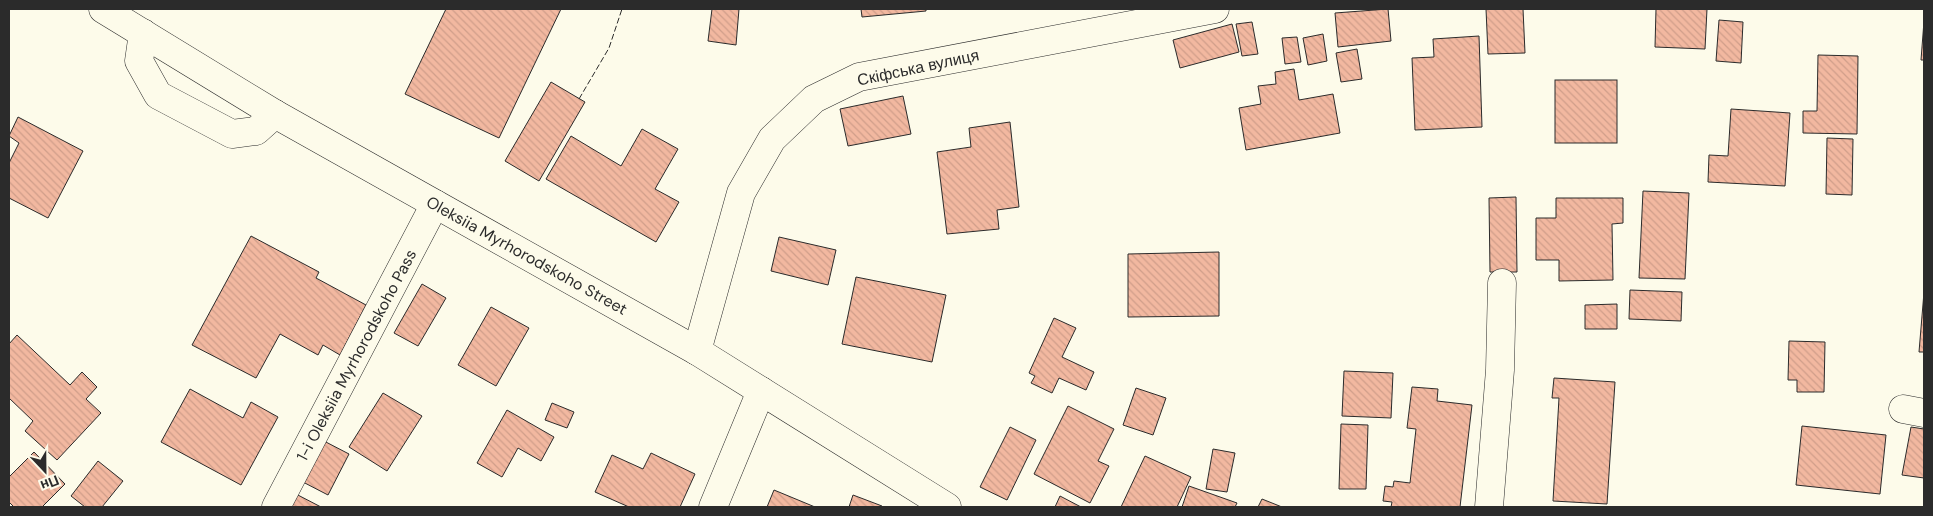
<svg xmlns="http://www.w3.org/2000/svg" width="1933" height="516" viewBox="0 0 1933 516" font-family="'DM Sans',sans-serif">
<defs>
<pattern id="building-back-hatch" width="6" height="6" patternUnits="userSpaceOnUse" patternTransform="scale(1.25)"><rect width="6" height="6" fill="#f2b8a0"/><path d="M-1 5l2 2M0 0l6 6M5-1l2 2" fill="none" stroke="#d09e8a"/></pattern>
</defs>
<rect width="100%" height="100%" fill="#fdfbea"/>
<g fill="url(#building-back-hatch)" stroke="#2b2b2b">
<polygon points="446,9 561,9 499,138 405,94"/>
<polygon points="712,9 739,9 736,45 708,41"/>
<polygon points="861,9 926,9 926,11 862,17"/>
<polygon points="1388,9 1391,41 1338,47 1335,13"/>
<polygon points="1486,9 1523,9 1525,53 1488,54"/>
<polygon points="1656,9 1707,9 1705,49 1655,47"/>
<polygon points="1719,20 1743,22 1741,63 1716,61"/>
<polygon points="1924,21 1924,60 1921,60"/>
<polygon points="1252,22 1258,54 1242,56 1236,24"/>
<polygon points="1232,24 1239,52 1180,68 1173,40"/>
<polygon points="1323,34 1327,61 1308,65 1303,38"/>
<polygon points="1479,36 1482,127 1415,130 1412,58 1434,57 1433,39"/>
<polygon points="1297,37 1301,62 1285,64 1282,38"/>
<polygon points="1357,49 1362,79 1341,82 1336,53"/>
<polygon points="1818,55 1858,56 1857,134 1803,133 1803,111 1817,111"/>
<polygon points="1294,69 1299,100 1333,94 1340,133 1246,150 1239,108 1261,104 1258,86 1276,84 1275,72"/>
<rect x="1555" y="80" width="62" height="63"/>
<polygon points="551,82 585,102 539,181 505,161"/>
<polygon points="903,96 911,134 848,146 840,109"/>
<polygon points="1731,109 1790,113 1785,186 1708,182 1709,155 1728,156"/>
<polygon points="18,117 83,151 48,218 9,198 9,163 19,143 9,136"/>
<polygon points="1010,122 1019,207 997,210 999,229 947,234 937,152 971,147 969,128"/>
<polygon points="642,129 678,149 655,189 679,202 656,242 546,179 571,136 621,166"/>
<polygon points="1827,138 1853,139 1852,195 1826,194"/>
<polygon points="1643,191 1689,193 1685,279 1639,278"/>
<polygon points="1516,197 1517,272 1490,272 1489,198"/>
<polygon points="1556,198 1623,198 1623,223 1612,224 1613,280 1559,281 1559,260 1536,260 1536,218 1556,218"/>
<polygon points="251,236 319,272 316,278 366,305 340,355 323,345 318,355 280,334 256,378 192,345"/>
<polygon points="779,237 836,250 828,285 771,271"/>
<polygon points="1219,252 1219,316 1128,317 1128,254"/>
<polygon points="856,277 946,295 932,362 842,344"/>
<polygon points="422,284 446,298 418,346 394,333"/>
<polygon points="1630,290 1682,292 1681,321 1629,319"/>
<polygon points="1924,292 1924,352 1919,352"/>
<polygon points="1617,304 1617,329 1585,329 1585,305"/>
<polygon points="491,307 529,328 496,386 458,365"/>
<polygon points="1054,318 1076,328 1062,357 1094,372 1086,390 1059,378 1052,393 1031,383 1035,376 1029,373"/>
<polygon points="17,335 70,385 82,372 97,387 86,399 101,413 57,460 25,431 33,421 9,398 9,344"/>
<polygon points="1789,341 1825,342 1824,392 1797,392 1797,380 1788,380"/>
<polygon points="1344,371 1393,373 1391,418 1342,416"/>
<polygon points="1554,378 1615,382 1607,504 1553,501 1559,398 1552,398"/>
<polygon points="1412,387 1438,389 1437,401 1472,405 1460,507 1391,507 1392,502 1383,501 1385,486 1393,487 1394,481 1410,483 1416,429 1407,428"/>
<polygon points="1136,388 1166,398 1153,435 1123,425"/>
<polygon points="190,389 243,418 251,402 278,417 241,485 161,442"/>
<polygon points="383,393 422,416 387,471 349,447"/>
<polygon points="552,403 574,412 567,428 545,420"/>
<polygon points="1068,406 1114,429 1098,461 1109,466 1090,503 1034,474"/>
<polygon points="507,410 554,437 541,461 518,448 502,477 477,463"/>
<polygon points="1341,424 1368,425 1366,489 1339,489"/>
<polygon points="1802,426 1886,435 1880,494 1796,485"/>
<polygon points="1010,427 1036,440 1007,500 980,487"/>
<polygon points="1911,427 1924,429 1924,478 1902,475"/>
<polygon points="322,440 349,454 328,495 301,481"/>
<polygon points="1213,449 1235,453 1227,492 1206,489"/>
<polygon points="34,452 65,484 42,507 14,507 9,502 9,477"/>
<polygon points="651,453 695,474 680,507 629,507 595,492 612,455 643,469"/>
<polygon points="1145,456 1191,477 1177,507 1121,507"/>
<polygon points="98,461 123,481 102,507 85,507 71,496"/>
<polygon points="1189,486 1237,503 1235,507 1182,507"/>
<polygon points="774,490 815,507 767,507"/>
<polygon points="294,493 321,507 286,507"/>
<polygon points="853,495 882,506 881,507 849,507"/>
<polygon points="1060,496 1081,507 1055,507"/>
<polygon points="1262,499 1282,507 1258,507"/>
</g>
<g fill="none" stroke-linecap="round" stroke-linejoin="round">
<defs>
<g id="minor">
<polyline points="103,9 275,114 697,351 947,507"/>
<polyline points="143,33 139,61 158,95 232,134 256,131 275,114"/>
<polyline points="697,351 741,193 772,139 814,99 859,77 1215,9"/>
<polyline points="1903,409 1924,413"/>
<polyline points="276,507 435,204"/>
<polyline points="713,507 761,391"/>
<polyline points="1489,507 1500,370 1502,283"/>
</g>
</defs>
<use href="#minor" stroke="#2b2b2b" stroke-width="29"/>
<use href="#minor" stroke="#fdfbea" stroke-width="28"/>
<polyline stroke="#2b2b2b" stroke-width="1" stroke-dasharray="6 2.5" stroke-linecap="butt" points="579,99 609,48 622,9"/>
</g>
<g text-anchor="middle" stroke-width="4" stroke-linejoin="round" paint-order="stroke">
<g font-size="16" fill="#2b2b2b" stroke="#fdfbea">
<text transform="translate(918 67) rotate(-12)" y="6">Скіфська вулиця</text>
<text transform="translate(527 255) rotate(29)" y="6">Oleksiia Myrhorodskoho Street</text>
<text transform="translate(356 355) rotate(-62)" y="6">1-i Oleksiia Myrhorodskoho Pass</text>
</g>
</g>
<rect width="1933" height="516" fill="none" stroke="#2b2b2b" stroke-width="20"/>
<g transform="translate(45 471) rotate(158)" stroke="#fdfbea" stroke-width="4" paint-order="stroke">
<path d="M0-4L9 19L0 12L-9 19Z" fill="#2b2b2b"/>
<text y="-8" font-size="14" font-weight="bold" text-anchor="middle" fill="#2b2b2b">Пн</text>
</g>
</svg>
